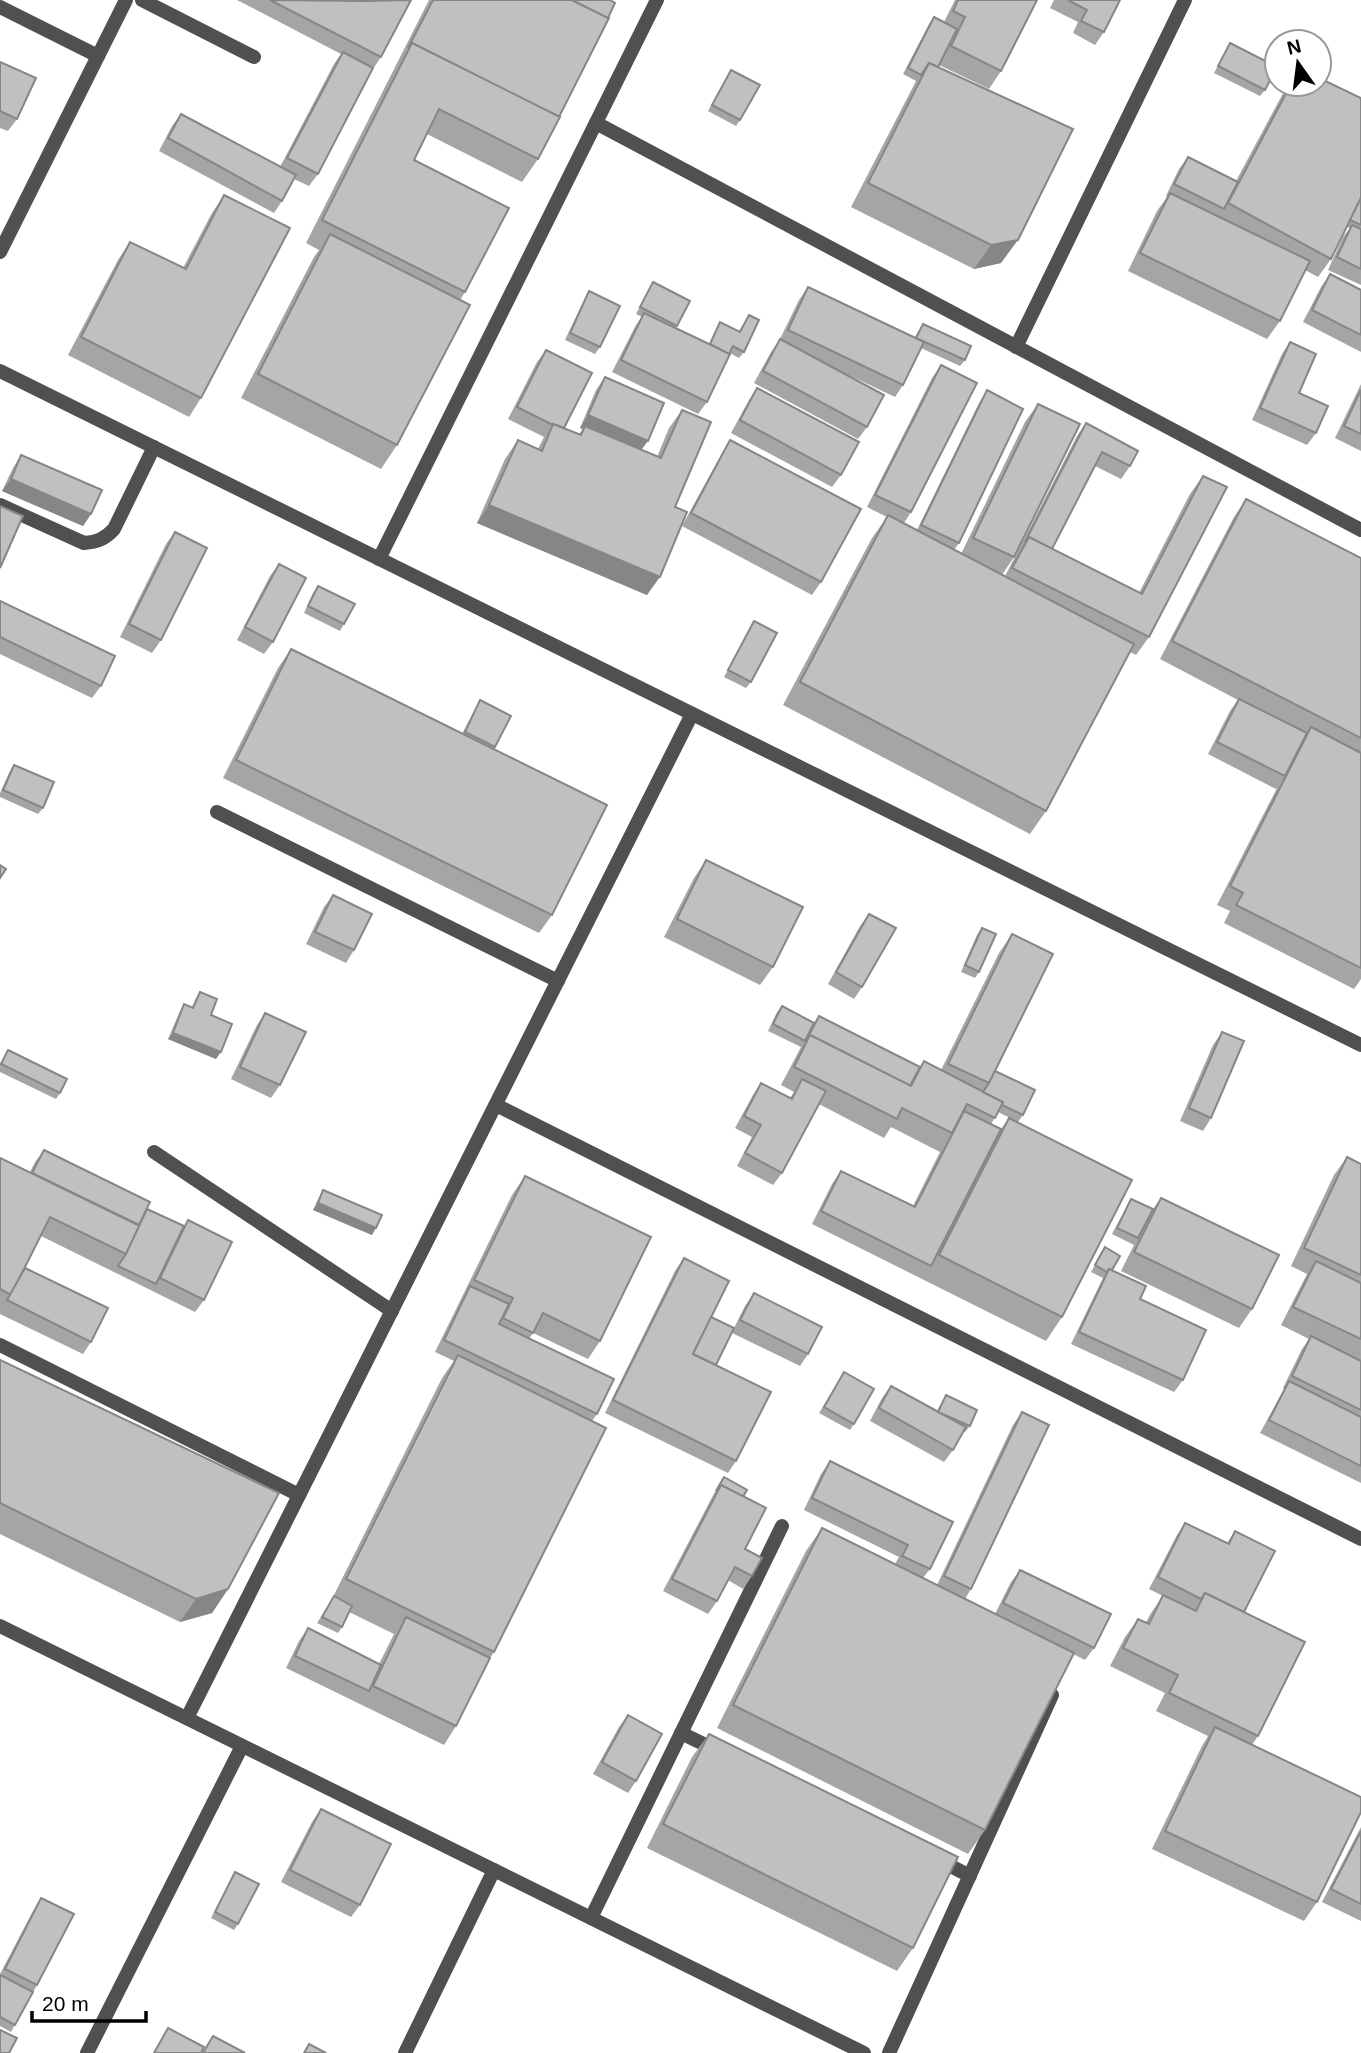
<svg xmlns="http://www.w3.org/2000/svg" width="1361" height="2053" viewBox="0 0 1361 2053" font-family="Helvetica,sans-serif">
<rect width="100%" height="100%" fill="#fff"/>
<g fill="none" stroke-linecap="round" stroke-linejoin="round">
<g stroke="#505050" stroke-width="14">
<polyline points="142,0 254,57"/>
<polyline points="0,7 98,56"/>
<polyline points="596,123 1361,530"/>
<polyline points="1016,347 1185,0"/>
<polyline points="0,371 1361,1045"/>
<path d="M0,505L84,543C97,542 105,539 114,529L154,447"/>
<polyline points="379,559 657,0"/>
<polyline points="217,812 558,981"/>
<polyline points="496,1105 1361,1539"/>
<polyline points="154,1152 392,1311"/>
<polyline points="0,1345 299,1495"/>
<polyline points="187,1718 692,714"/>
<polyline points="681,1733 718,1751"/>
<polyline points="937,1859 970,1876"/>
<polyline points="591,1918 782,1526"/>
<polyline points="87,2053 242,1746"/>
<polyline points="405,2053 494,1870"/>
<polyline points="889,2053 1052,1695"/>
</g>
<g stroke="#505050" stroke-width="14">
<polyline points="0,252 126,0"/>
<polyline points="0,1626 864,2053"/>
</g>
</g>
<g fill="#a5a5a5">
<polygon points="237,0 411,0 381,57 373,69 318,174 309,186 294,179 282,201 274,213 159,151 172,126 181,114 280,167 334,64 341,54"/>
<polygon points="429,0 610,0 538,159 522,182 427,134 414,160 465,292 460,300 397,445 381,469 241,398 314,257 319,250 306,243"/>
<polygon points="955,0 1037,0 1001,71 989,89 939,65 938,67 1001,263 974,269 851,207 916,81 903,74 929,24 934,17 944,22"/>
<polygon points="1054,0 1120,0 1104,32 1095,45 1073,33 1078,22 1050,8"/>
<polygon points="1230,43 1265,90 1260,96 1214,73"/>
<polygon points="0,62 17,119 8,131 0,128"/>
<polygon points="731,70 740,120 736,126 708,111"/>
<polygon points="1288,84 1319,84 1361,98 1361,285 1328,270 1343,237 1350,228 1347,227 1331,259 1318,277 1305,270 1280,321 1267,339 1128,271 1157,211 1167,197 1166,196 1179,169 1188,157 1236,181"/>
<polygon points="224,195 201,398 189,417 68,355 118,260 130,242 183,268 212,213"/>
<polygon points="1330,274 1361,290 1361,352 1303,322 1321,287"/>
<polygon points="653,282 690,301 675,328 709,344 720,322 739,331 749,315 744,352 739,358 730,353 707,402 698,414 612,372 636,325 642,317 636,314"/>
<polygon points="808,287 915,337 923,324 965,360 960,366 921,348 903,385 895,397 834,368 867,427 858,439 754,383 771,352 780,339 799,300"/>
<polygon points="589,291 600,347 595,354 565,340 585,298"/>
<polygon points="1290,342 1299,393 1316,433 1307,445 1252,420 1282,354"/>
<polygon points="546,350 564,428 579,434 583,429 580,428 596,390 605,377 641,450 657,457 669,428 682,410 675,507 647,595 477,523 505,459 518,440 538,449 544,437 508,419 537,362"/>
<polygon points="941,365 911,512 904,523 917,530 979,403 987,390 959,543 954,550 961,554 1025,422 1038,404 1014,557 1002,575 1005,576 1077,436 1086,423 1130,466 1121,479 1095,466 1052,549 1139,593 1190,494 1203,476 1149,637 1136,655 1130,652 1046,811 1030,834 783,705 872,538 887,517 867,507 932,378"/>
<polygon points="1361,384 1361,451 1335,438"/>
<polygon points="757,388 841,475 832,487 731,433 749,400"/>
<polygon points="730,440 821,582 812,595 682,526 722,453"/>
<polygon points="21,455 91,514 83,526 2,491 13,468"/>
<polygon points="1246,499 1361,558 1361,979 1354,989 1224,923 1230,911 1217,905 1277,788 1276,789 1208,754 1230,711 1238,700 1160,659 1234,517"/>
<polygon points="175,532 161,640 152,653 120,637 166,544"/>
<polygon points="279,564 273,642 264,654 237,640 270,576"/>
<polygon points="318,586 344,624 340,631 304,613 313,593"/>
<polygon points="0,601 101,686 92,698 0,654"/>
<polygon points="754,621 751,682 746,688 724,677"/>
<polygon points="291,649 462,734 476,707 480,700 511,716 494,749 552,915 539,933 223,778 278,668"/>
<polygon points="14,765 43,808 38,814 0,797 0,793 10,771"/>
<polygon points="706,860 773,967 760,985 664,937 694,878"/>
<polygon points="333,895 354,950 346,963 306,944 324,907"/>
<polygon points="869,914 862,987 854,999 828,984 860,926"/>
<polygon points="982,928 979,972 975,978 961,972 977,935"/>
<polygon points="1012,934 995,1071 1023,1115 1018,1122 998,1112 991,1124 1001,1129 1009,1118 1062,1317 1046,1341 812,1224 832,1184 841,1171 913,1206 942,1148 940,1152 891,1127 884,1138 819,1104 782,1173 773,1185 737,1166 752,1137 735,1128 753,1095 761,1083 790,1098 794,1092 781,1085 801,1047 768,1031 777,1012 782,1006 814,1023 819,1016 920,1067 924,1061 941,1070 999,953"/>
<polygon points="200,992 211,1015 216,1059 168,1039 180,1011 184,1004 192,1007 196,998"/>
<polygon points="265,1013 280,1085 271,1098 231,1079 257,1025"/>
<polygon points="1222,1032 1211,1118 1203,1131 1180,1121 1213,1045"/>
<polygon points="8,1050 60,1093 56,1099 0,1072 0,1064"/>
<polygon points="44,1150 147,1209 184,1226 188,1220 204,1300 195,1312 41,1236 25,1268 91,1342 83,1354 0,1314 0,1158 30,1172 35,1162"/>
<polygon points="1347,1157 1361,1164 1361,1483 1260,1433 1284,1389 1283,1388 1302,1349 1309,1339 1281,1325 1307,1274 1291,1266 1334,1175"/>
<polygon points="525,1176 600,1341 588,1359 533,1333 529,1339 597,1414 592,1421 494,1652 490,1658 456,1726 444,1745 286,1668 299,1641 308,1628 379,1664 394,1634 349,1612 342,1627 338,1633 317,1623 330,1603 442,1378 454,1361 435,1352 512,1195"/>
<polygon points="323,1190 372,1235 313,1210 319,1197"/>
<polygon points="1161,1198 1252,1309 1239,1328 1121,1271 1135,1243 1134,1245 1112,1234 1127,1206 1131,1199 1153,1209"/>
<polygon points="1105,1247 1112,1270 1140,1299 1183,1380 1174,1392 1071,1344 1103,1278 1091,1272"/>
<polygon points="684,1258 711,1317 734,1328 745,1306 754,1293 808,1354 800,1366 732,1333 716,1365 736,1461 728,1473 605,1413 675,1271"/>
<polygon points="0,1360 228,1589 212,1613 180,1622 0,1534"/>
<polygon points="844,1372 854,1424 850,1430 819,1413"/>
<polygon points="891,1386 937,1411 946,1395 970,1426 965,1432 963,1431 953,1450 944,1462 870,1421 882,1398"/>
<polygon points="1022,1412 971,1589 965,1599 995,1614 1011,1582 1020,1570 1094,1648 1085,1660 1073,1654 985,1830 968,1854 717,1728 806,1551 822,1528 895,1564 899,1557 804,1510 821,1474 830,1461 930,1569 923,1578 937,1585 1013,1425"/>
<polygon points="724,1477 743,1497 745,1549 752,1576 743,1589 728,1580 717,1601 708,1614 663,1591 719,1484"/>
<polygon points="1185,1523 1227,1543 1235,1531 1258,1736 1252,1745 1317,1902 1304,1921 1152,1849 1202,1746 1208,1736 1156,1711 1165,1693 1110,1666 1125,1637 1138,1619 1146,1622 1151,1613 1163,1596 1149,1589 1177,1535"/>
<polygon points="628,1715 636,1781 628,1793 593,1774 619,1727"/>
<polygon points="709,1734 913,1948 897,1971 647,1848 692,1757"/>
<polygon points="321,1809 360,1905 351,1917 281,1882 312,1822"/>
<polygon points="1361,1827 1361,1921 1322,1902"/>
<polygon points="235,1872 238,1924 234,1930 211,1918 231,1879"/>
<polygon points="41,1898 37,1985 11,2032 0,2026 0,1974 33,1911"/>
</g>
<g fill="#868686">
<polygon points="1018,240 1001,263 974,269 991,245"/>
<polygon points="588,415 648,441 639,453 585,426 583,429 580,428"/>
<polygon points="11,479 91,514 83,526 2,491"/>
<polygon points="489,505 660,577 647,595 477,523"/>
<polygon points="173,1033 221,1052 216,1059 168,1039"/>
<polygon points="318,1203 376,1228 372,1235 313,1210"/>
<polygon points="228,1589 212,1613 180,1622 196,1599"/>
</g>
<g fill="#c0c0c0" stroke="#868686" stroke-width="2">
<polygon points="270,0 364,1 411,0 381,57"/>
<polygon points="433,0 572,0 609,18 559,117 412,43 408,48"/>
<polygon points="572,0 610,0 615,3 608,18"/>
<polygon points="958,0 1037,0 1001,71 951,46 965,17 953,11"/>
<polygon points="1068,0 1120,0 1104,32 1081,21 1087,10"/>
<polygon points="934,17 957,29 938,67 929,63 921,75 908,68"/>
<polygon points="412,43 560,117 538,159 439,109 414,160 509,208 465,292 322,220"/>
<polygon points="1230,43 1277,67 1265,90 1218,66"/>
<polygon points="343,52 373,68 318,174 287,158"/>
<polygon points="0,62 36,78 17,119 0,111"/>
<polygon points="929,63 1073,129 1018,240 991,245 868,183"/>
<polygon points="731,70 760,85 740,120 712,105"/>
<polygon points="1319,78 1361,98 1361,198 1331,259 1228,203 1291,84 1319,84"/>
<polygon points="181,114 296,175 282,201 168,138"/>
<polygon points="1188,157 1238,182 1224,209 1174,184"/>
<polygon points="1170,193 1310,261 1280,321 1140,253"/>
<polygon points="224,195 290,228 201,398 81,337 130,242 186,269"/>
<polygon points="1361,198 1361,225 1350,220"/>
<polygon points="1352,225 1361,229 1361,269 1337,257"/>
<polygon points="330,234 470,305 397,445 258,374"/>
<polygon points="1330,274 1361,290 1361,335 1312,310"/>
<polygon points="653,282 690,301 677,326 640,307"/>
<polygon points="808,287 924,342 903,385 788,330"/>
<polygon points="589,291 620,306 600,347 570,333"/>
<polygon points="644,313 730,354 707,402 621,360"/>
<polygon points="749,315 759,320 744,352 733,346 729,354 710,344 720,322 740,332"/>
<polygon points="923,324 971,346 965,360 916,338"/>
<polygon points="780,339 884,395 867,427 763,371"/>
<polygon points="1290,342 1316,354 1299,393 1328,406 1316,433 1260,408"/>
<polygon points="546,350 592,373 564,428 553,424 553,425 517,407"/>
<polygon points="941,365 977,383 911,512 875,495"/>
<polygon points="605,377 664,403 648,441 588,415"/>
<polygon points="757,388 859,442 841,475 740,420"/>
<polygon points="987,390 1023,409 959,543 921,525"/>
<polygon points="1361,390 1361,434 1344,426"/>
<polygon points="1038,404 1080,424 1014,557 973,538"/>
<polygon points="682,410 711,422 675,507 687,512 660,577 489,505 518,440 542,451 553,424 581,435 585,426 661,458"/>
<polygon points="1086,423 1138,451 1130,466 1102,452 1052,549 1029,537 1025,542"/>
<polygon points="730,440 861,509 821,582 691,513"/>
<polygon points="21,455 102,490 91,514 11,479"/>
<polygon points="1203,476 1227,487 1149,637 1012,568 1029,537 1142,594"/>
<polygon points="1246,499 1361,558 1361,738 1172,641"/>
<polygon points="0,506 23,516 0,568"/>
<polygon points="888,515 1134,644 1046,811 800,682"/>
<polygon points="175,532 207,548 161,640 129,624"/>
<polygon points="279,564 306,578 273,642 245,627"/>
<polygon points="318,586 355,604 344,624 308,606"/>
<polygon points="0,601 115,656 101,686 0,637"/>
<polygon points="754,621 777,633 751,682 728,670"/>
<polygon points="291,649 607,805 552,915 236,760"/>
<polygon points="1239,699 1307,733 1285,776 1217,742"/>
<polygon points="480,700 511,716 495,747 465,732"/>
<polygon points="1311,727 1361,753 1361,968 1236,905 1243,893 1230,886"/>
<polygon points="14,765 54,782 43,808 3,790"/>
<polygon points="706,860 803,907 773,967 677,919"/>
<polygon points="0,865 6,869 0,878"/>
<polygon points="333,895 372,914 354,950 315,932"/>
<polygon points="869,914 896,928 862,987 836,972"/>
<polygon points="982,928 996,934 979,972 965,965"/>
<polygon points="1012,934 1053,954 989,1083 948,1064"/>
<polygon points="200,992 217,999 211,1015 232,1024 221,1052 173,1033 184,1004 193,1008"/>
<polygon points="782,1006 814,1023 805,1041 773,1024"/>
<polygon points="265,1013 306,1032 280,1085 240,1067"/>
<polygon points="819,1016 920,1067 910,1086 810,1035 806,1041"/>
<polygon points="1222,1032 1244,1041 1211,1118 1189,1108"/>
<polygon points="810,1035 911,1086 924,1061 1003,1102 995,1118 967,1104 952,1133 902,1108 897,1119 794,1067"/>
<polygon points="8,1050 67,1079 60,1093 1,1064"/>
<polygon points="995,1071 1035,1090 1023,1115 1002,1105 1003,1102 983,1092 989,1083"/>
<polygon points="802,1079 826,1091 782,1173 745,1153 761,1125 744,1116 761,1083 792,1099"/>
<polygon points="964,1111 1001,1129 931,1266 821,1211 841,1171 915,1207"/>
<polygon points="1009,1118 1132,1180 1062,1317 939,1255"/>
<polygon points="44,1150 150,1202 139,1225 32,1173"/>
<polygon points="1347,1157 1361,1164 1361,1275 1304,1248"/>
<polygon points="0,1158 140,1226 126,1254 50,1217 11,1295 0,1289"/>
<polygon points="525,1176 651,1237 600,1341 543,1313 533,1333 503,1318 513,1298 474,1280"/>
<polygon points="323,1190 382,1215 376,1228 318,1203"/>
<polygon points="1161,1198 1279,1255 1252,1309 1134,1252"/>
<polygon points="1131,1199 1153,1209 1138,1238 1117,1228"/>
<polygon points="147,1209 184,1226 156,1284 118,1266 126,1254"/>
<polygon points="188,1220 232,1242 204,1300 160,1278"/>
<polygon points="1105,1247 1120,1256 1112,1270 1109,1269 1107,1272 1095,1265"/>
<polygon points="684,1258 729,1281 693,1354 771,1392 736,1461 613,1400"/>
<polygon points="1316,1261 1361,1283 1361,1339 1293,1307"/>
<polygon points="25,1268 108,1308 91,1342 7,1300"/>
<polygon points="1109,1269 1146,1286 1140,1299 1206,1330 1183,1380 1079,1332"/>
<polygon points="470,1286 509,1304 499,1324 614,1379 597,1414 444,1340"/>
<polygon points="754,1293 822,1327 808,1354 740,1320"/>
<polygon points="711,1317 734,1328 716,1365 693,1354"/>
<polygon points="1311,1336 1361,1361 1361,1410 1292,1376"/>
<polygon points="458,1355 606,1428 494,1652 346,1579"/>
<polygon points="0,1360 279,1493 228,1589 196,1599 0,1503"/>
<polygon points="844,1372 874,1389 854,1424 824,1407"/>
<polygon points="1289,1381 1361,1417 1361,1466 1269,1420"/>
<polygon points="891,1386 966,1427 953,1450 879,1408"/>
<polygon points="946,1395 977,1410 970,1426 938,1412"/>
<polygon points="1022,1412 1049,1425 971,1589 944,1576"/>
<polygon points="830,1461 953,1522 930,1569 902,1556 908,1545 812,1498"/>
<polygon points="724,1477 747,1490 743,1497 721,1485 716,1491"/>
<polygon points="721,1485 766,1508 745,1549 762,1558 752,1576 735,1567 717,1601 672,1579"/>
<polygon points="1185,1523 1229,1544 1235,1531 1275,1551 1244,1612 1205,1593 1201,1599 1158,1577"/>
<polygon points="822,1528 1074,1653 985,1830 733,1705"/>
<polygon points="1020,1570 1111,1614 1094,1648 1003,1603"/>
<polygon points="1205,1593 1305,1642 1258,1736 1169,1693 1178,1675 1123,1648 1138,1619 1149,1624 1163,1595 1196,1611"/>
<polygon points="334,1596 352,1606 342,1627 322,1617"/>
<polygon points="406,1617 490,1658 456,1726 373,1686"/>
<polygon points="308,1628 381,1665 369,1691 295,1656"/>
<polygon points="628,1715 662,1734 636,1781 602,1762"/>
<polygon points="1215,1727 1361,1797 1361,1812 1317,1902 1165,1831"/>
<polygon points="709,1734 958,1857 913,1948 663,1824"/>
<polygon points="321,1809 391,1844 360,1905 290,1870"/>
<polygon points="1361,1831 1361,1904 1331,1889"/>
<polygon points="235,1872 259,1884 238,1924 215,1912"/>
<polygon points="41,1898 74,1914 37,1985 5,1969"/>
<polygon points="0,1975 33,1992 15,2025 0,2017"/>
<polygon points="168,2028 204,2047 201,2053 154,2053"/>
<polygon points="0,2030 17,2038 9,2053 0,2053"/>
<polygon points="213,2036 245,2053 203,2053"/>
<polygon points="309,2044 326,2053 304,2053"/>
</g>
<g transform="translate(1298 63) rotate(346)"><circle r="33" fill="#ffffff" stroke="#999999" stroke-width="2"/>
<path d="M0-5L12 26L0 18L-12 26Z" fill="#000000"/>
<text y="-10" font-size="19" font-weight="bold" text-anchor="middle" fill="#000000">N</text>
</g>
<path d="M32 2011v10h114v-10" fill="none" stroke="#000000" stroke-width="3.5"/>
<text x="42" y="2011" font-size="21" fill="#000000" stroke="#ffffff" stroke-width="5" paint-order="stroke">20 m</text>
</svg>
